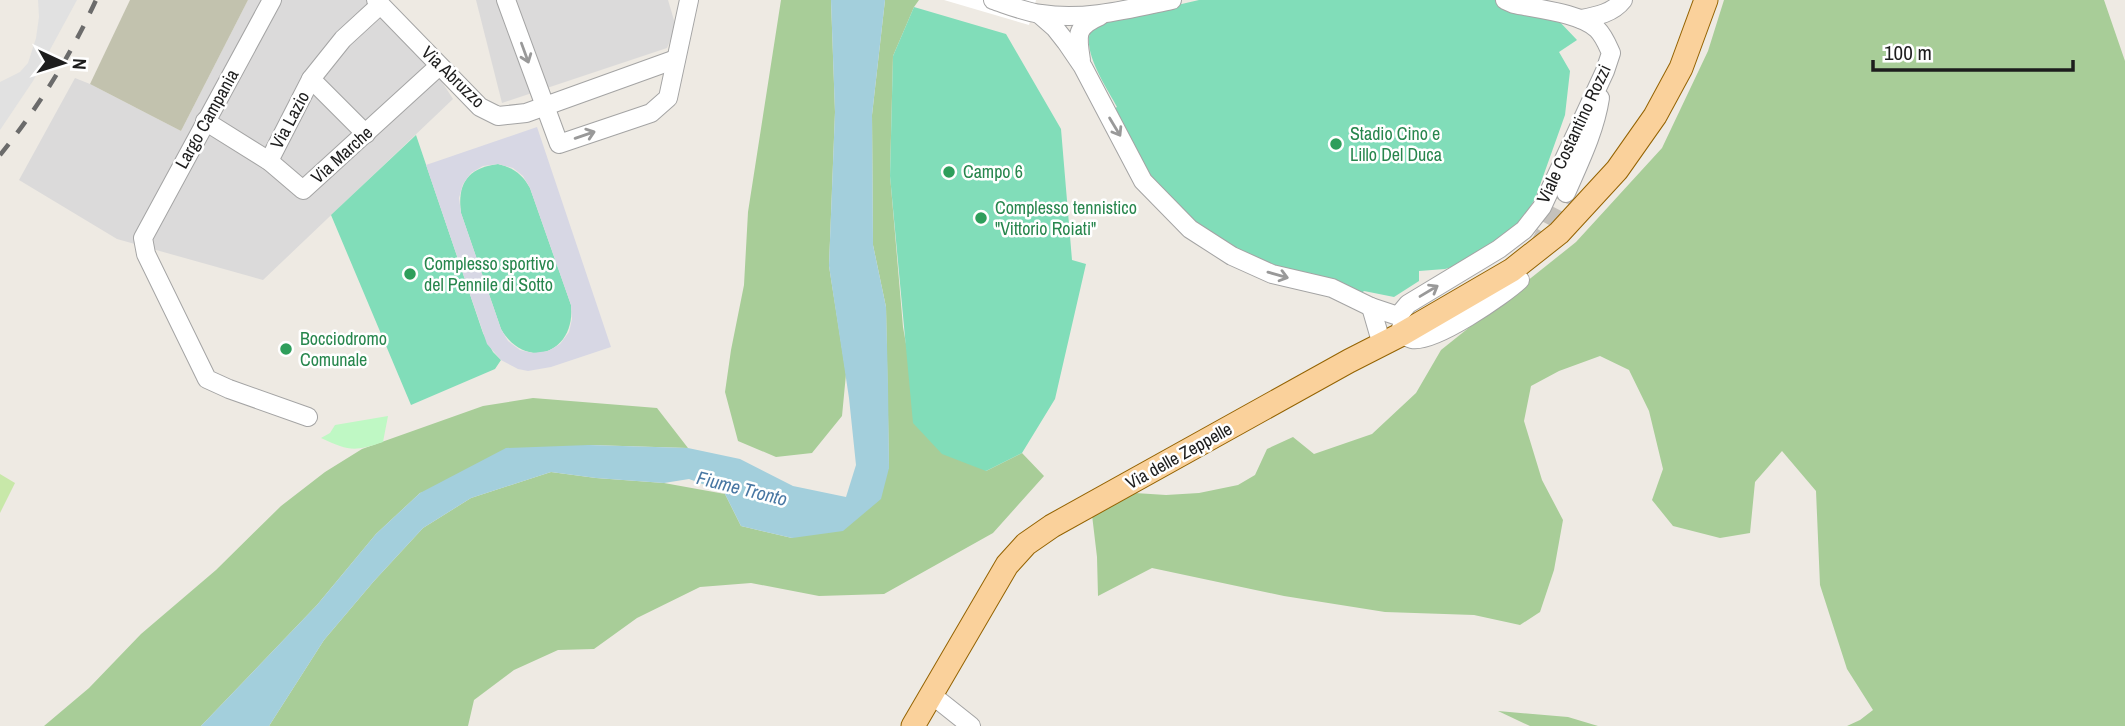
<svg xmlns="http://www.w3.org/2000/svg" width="2125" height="726" viewBox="0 0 2125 726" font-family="'Archivo Narrow',sans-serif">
<rect width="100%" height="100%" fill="#eeeae3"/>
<g fill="#dbdada">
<polygon points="248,0 389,0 453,99 263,280 117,239 19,180 75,78 90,84 181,131"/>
<polygon points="476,0 668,0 676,27 667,48 502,103"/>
</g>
<polygon fill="#c2c2ae" points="130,0 248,0 181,131 90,84"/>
<polygon fill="#c8e8a9" points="0,474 15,483 0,513"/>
<g fill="#a8cd98">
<polygon points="781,0 831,0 835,112 829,266 846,374 842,416 812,453 776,457 738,441 725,392 731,350 744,285 748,212"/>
<polygon points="885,0 919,0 914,7 893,56 890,175 903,327 908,355 986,471 1022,453 1044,476 993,533 884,594 819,596 751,583 700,587 637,618 594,649 558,650 514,670 474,700 468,726 269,726 324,640 374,581 423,528 471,498 551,472 596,478 664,483 725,494 741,526 792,538 889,468 886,307 873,245 872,115"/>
<polygon points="1724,0 2104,0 2125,61 2125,726 1847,726 1860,720 1873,710 1847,669 1820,585 1816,491 1782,451 1755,482 1750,533 1720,538 1673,526 1652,500 1663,469 1649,411 1629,370 1600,356 1559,371 1531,386 1524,421 1542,480 1563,520 1554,570 1540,612 1520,625 1474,615 1385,612 1284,596 1152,568 1098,596 1097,557 1092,515 1135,493 1166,495 1199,493 1238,485 1255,475 1267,449 1293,437 1314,454 1372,434 1416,393 1441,350 1576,242 1662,148 1708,51"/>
<polygon points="533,398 657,408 688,448 590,445 420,493 376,534 317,605 201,726 44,726 89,688 141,634 216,570 281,506 325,472 362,449 483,406"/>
<polygon points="1498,711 1568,717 1598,726 1530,726"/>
</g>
<path fill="#bff8c4" d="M388,416L383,442C354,452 349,451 321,438L330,433L335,425Z"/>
<g fill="#81ddb9">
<path d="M1199,0H1497L1557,19L1577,40L1559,52L1570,71L1565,115L1535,199L1519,224L1465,263L1445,269L1419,271V281L1394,297L1364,291L1349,304L1314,292L1188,233L1103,115L1117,107C1106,86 1076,44 1095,24Z"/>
<polygon points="914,7 1006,34 1061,129 1072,260 1086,264 1055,399 1022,453 986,471 942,454 913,423 890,176 893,56"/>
<polygon points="416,135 483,333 493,352 501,360 495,369 411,405 331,215"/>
<path d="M498,164C514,168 522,174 530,188L571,305C576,353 526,372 501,329L461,213C457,183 468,168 498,164Z"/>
</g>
<polygon fill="#e1e1e1" points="38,0 77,0 33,81 0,130 0,82 20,72 28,63 36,38 39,17"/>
<path fill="#d7d7e4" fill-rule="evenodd" d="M537,127L611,347L551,367L528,371L518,369L501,360L487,344L426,165ZM498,164L513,168L523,176L530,188L571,305L572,319L569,332L560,344L548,351L533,353L520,350L508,341L501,329L461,213L459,198L463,184L471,173L483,166Z"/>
<polygon fill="#a3cfdc" points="831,0 885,0 872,115 873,245 886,307 888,385 889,468 881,499 843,531 792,538 741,526 724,492 689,479 664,483 596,478 551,472 471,498 423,528 374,581 324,640 269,726 201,726 317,605 376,534 420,493 506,448 589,445 688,448 740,459 793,486 846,497 856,465 849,398 829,266 835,112"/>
<polygon fill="#fff" points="944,0 1036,0 1029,25"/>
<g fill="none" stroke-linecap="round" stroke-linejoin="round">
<polyline stroke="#c4c1bb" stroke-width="18" stroke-dasharray="18 9" stroke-linecap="butt" points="1537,249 1566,193"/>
<defs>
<g id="minor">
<polyline points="272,0 143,238 146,254 207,379 229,389 308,417"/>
<polyline points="376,0 480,107 498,116 526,113 676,59"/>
<polyline points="506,0 559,144 651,113 668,98 689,0"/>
<path d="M993,0C1008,5 1025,12 1041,14C1085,21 1129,9 1172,0"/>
<path d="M1039,14L1055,28L1066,42L1083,67L1143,181L1190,229L1232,256L1272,274L1332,288L1371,307L1398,316L1408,304L1499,249L1524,230L1542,207L1605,71L1611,53C1607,44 1604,36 1597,29C1580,13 1537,9 1514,4L1505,0"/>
<path d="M1581,19C1597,16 1613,13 1623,0"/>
<path d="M1081,60C1077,35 1075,27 1100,16"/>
<polyline points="311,79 366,134"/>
<polyline points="205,121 269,161 303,190 439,66"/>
<polyline points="269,161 311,79 343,39 380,5"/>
<path d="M1566,193C1579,163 1595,131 1600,98"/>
<polyline points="1371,307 1382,345"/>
<path d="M1401,328L1402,334C1405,336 1408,338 1412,339C1433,344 1504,295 1520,280"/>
<polyline points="932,695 971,726"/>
</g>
<polyline id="major" points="913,726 1007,565 1026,544 1052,526 1349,361 1402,334 1512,270 1559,233 1617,170 1655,116 1681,68 1706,0"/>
</defs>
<use href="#minor" stroke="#a4a4a4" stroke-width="20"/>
<use href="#major" stroke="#946302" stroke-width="25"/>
<use href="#minor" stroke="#fff" stroke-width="18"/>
<use href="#major" stroke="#fad19b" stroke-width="23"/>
<path stroke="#6b6b6b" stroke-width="4.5" stroke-dasharray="14 14" stroke-linecap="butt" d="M0,155C38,108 71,55 96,0"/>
</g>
<defs><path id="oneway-shaft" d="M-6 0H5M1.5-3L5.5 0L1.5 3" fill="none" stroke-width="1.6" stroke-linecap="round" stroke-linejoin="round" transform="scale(1.75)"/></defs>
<g stroke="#999">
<use href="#oneway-shaft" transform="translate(525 53) rotate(70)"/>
<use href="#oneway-shaft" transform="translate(1115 127) rotate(59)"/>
<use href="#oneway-shaft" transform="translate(585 135) rotate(-19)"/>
<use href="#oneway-shaft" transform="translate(1278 275) rotate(16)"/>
<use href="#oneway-shaft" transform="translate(1429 291) rotate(-31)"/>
</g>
<g fill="#2e9e5b" stroke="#fff" stroke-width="2.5">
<circle cx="1336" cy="144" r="7"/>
<circle cx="949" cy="172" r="7"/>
<circle cx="981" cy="218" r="7"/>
<circle cx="410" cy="274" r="7"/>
<circle cx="286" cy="349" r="7"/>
</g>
<g text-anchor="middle" stroke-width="5" stroke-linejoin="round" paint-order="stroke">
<g font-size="18" fill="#1d1d1d" stroke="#fff">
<text transform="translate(453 77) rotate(44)" y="6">Via Abruzzo</text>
<text transform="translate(207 119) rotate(-61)" y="6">Largo Campania</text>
<text transform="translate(290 120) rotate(-62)" y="6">Via Lazio</text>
<text transform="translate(1574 134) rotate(-65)" y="6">Viale Costantino Rozzi</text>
<text transform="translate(342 155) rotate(-42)" y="6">Via Marche</text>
<text transform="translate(1179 456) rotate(-29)" y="6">Via delle Zeppelle</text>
</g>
<g font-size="18" fill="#27864d" stroke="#fff" text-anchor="start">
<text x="1350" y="140">Stadio Cino e<tspan x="1350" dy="21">Lillo Del Duca</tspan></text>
<text x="963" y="178">Campo 6</text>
<text x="995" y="214">Complesso tennistico<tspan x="995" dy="21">"Vittorio Roiati"</tspan></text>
<text x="424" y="270">Complesso sportivo<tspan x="424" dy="21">del Pennile di Sotto</tspan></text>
<text x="300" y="345">Bocciodromo<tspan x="300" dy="21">Comunale</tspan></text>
</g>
<g font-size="19" font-style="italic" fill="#4877a3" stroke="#fff">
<text transform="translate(742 488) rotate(14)" y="7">Fiume Tronto</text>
</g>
</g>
<g transform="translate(63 63) rotate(94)" stroke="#ffffff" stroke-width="5" paint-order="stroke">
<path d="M0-5L12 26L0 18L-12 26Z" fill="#1d1d1d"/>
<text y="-10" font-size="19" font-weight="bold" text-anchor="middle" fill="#1d1d1d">N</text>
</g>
<path d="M1873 60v10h200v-10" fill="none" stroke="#1d1d1d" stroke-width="3.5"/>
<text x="1884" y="60" font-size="21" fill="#1d1d1d" stroke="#ffffff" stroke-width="5" paint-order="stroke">100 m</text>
</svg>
